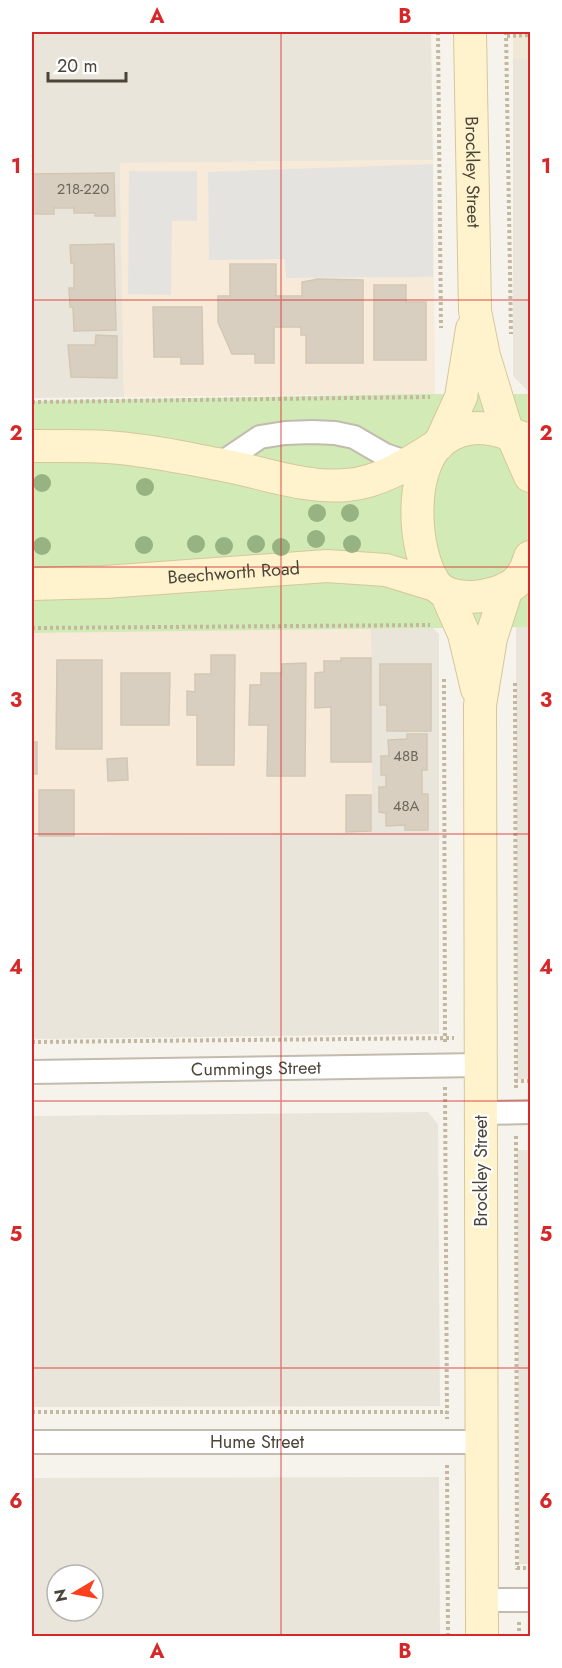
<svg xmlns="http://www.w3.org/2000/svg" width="562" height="1668" viewBox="0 0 562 1668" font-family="Jost,sans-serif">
<rect width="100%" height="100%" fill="#f6f3ec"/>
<g fill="#eae5da" fill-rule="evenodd">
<polygon points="32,32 431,32 433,160 120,163 124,397 32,398"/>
<polygon points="513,59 530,59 530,393 513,376"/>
<polygon points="516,627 530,627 530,1079 517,1079"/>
<polygon points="433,628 439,634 439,1034 32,1039 32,836 372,832 371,629"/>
<polygon points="428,1112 438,1124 440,1406 32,1407 32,1116"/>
<polygon points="517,1150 530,1150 530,1564 519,1564"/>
<path d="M439,1477L440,1636H32V1478ZM57,1575H93V1611H57Z"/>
</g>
<g fill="#f7ead8">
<polygon points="433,160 435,394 124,397 120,163"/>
<polygon points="371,629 372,832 32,836 32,633"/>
</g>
<rect fill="#efe8d6" x="513" y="32" width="17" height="27"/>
<polygon fill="#d2eab5" points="419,394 530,394 530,627 32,633 32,401"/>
<g fill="#e5e3e0">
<polygon points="433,164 433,277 286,278 285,259 209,260 208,172"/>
<polygon points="129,171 197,171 197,221 172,221 171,295 128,294"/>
</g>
<g fill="#d8cfc1" stroke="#d3c7b4" stroke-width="1.5">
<polygon points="114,173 115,216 95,216 95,213 74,213 74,208 54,208 54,214 33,214 33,219 32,219 32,174"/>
<polygon points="114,244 116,330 74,331 73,307 70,307 69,288 74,288 74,263 71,263 70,245"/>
<polygon points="230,264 276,264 276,296 302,296 302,282 318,279 363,280 363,363 306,363 306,335 301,335 301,327 274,327 274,363 255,363 255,354 232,354 218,322 218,296 230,296"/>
<polygon points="374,285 406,285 406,302 426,302 426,360 374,360"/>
<polygon points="153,307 202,307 203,364 181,364 181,357 154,357"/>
<polygon points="96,335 117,336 117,378 71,377 68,345 95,345"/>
<polygon points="211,655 235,655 234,765 197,765 197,715 187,715 187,691 195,692 195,674 211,674"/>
<polygon points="341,658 371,658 371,762 331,762 331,707 315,708 315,673 324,672 324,661 341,661"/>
<polygon points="57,660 102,660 102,749 56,749"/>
<polygon points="306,663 305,776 267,776 268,725 249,725 250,685 261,685 261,673 282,673 282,664"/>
<polygon points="380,664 431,664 431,731 387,731 387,705 380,705"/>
<polygon points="121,673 170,673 169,725 121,725"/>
<polygon points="407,734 427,734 427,770 422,770 422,794 428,794 428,830 405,830 405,825 386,826 386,813 379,812 379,787 386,787 386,775 381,775 381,756 389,756 388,740 407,739"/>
<rect x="32" y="742" width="5" height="32"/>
<polygon points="127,758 128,780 108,781 107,759"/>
<rect x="39" y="790" width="35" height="46"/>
<polygon points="346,795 371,795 371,831 346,832"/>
</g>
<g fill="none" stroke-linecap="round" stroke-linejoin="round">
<defs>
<g id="street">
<polyline points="220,464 260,437 285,433 312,432 335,433 354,437 385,455 408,463"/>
<path id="s1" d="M32,1072L480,1065"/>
<polyline points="481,1113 530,1112"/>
<path id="s2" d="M32,1442H483"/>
<polyline points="482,1600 530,1600"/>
</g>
<g id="secondary">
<path id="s3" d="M470,32L475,311L484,356L508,434"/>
<polyline points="512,435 530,476"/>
<path d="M530,440C511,435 489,425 468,429C458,431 447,436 439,443C409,473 413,549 434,582C448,605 496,598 514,584C522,578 527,567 530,557"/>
<polyline points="441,441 461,397 472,329"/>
<path d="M32,446C66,446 102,445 136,450C163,453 190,459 217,464C259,471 303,489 347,485C381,482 410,463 438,445"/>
<path id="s4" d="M32,584L105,582L327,566L386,570L435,585"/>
<polyline points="446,593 464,634 477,689"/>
<polyline points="482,1636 480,705 491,638 507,588"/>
</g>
</defs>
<use href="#street" stroke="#c2bbae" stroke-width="26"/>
<use href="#secondary" stroke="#d6c79b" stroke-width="34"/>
<g stroke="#c4b79f" stroke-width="4" stroke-dasharray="3 3" stroke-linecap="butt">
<polyline points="438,32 441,328"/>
<polyline points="506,32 511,334"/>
<polyline points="507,36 530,35"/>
<polyline points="32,402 430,397"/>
<polyline points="32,628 430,625"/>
<polyline points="444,679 445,1044"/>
<polyline points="515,683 516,1090"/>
<polyline points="32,1042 454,1038"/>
<polyline points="515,1081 530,1081"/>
<polyline points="445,1087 447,1419"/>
<polyline points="516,1136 517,1568 530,1568"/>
<polyline points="32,1412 447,1412"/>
<polyline points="447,1465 448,1636"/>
<polyline points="519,1622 519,1636"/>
</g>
<use href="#street" stroke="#fff" stroke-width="22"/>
<use href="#secondary" stroke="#fff3cd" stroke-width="32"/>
</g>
<g fill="#97b381">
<circle cx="42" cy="483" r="9"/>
<circle cx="145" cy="487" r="9"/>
<circle cx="317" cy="513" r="9"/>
<circle cx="350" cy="513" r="9"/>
<circle cx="316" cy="539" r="9"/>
<circle cx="196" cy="544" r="9"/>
<circle cx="256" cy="544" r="9"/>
<circle cx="352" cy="544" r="9"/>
<circle cx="144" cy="545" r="9"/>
<circle cx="42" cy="546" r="9"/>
<circle cx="224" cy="546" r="9"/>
<circle cx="281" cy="547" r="9"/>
</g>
<path fill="none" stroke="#d62828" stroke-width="1.5" stroke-opacity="0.55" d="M281,32V1636M32,300H530M32,567H530M32,834H530M32,1101H530M32,1368H530"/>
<g text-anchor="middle" stroke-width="4.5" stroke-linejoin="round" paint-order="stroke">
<g font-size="15" fill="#6e675b">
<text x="83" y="194">218-220</text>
<text x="406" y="761">48B</text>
<text x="406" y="811">48A</text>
</g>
<g font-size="18" fill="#4b4439" stroke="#fff">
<text dy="6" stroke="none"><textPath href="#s3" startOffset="140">Brockley Street</textPath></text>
<text dy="6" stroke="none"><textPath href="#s4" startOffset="202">Beechworth Road</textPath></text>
<text dy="6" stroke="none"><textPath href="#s1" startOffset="224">Cummings Street</textPath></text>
<text transform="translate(481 1171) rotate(-90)" y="6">Brockley Street</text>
<text dy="6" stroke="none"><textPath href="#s2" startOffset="225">Hume Street</textPath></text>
</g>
</g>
<rect width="562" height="1668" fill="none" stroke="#ffffff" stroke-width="66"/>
<g transform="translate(75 1593) rotate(260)"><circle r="28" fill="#ffffff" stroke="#b7b4b0" stroke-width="1.5"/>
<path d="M0-4.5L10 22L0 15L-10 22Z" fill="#fc3f1d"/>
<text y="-9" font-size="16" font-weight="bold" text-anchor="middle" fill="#4b4439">N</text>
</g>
<path d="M48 72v9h78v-9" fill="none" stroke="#4b4439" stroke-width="3"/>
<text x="57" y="72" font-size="18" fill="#4b4439" stroke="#ffffff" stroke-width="4.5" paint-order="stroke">20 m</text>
<rect x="33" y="33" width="496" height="1602" fill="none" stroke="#d62828" stroke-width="2"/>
<g font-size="20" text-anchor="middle" font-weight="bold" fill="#d62828">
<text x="157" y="23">A</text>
<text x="405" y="23">B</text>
<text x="16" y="173">1</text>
<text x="546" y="173">1</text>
<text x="16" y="440">2</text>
<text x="546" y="440">2</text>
<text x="16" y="707">3</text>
<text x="546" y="707">3</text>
<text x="16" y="974">4</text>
<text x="546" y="974">4</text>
<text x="16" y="1241">5</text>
<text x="546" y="1241">5</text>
<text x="16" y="1508">6</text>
<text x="546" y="1508">6</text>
<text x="157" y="1658">A</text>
<text x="405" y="1658">B</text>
</g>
</svg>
